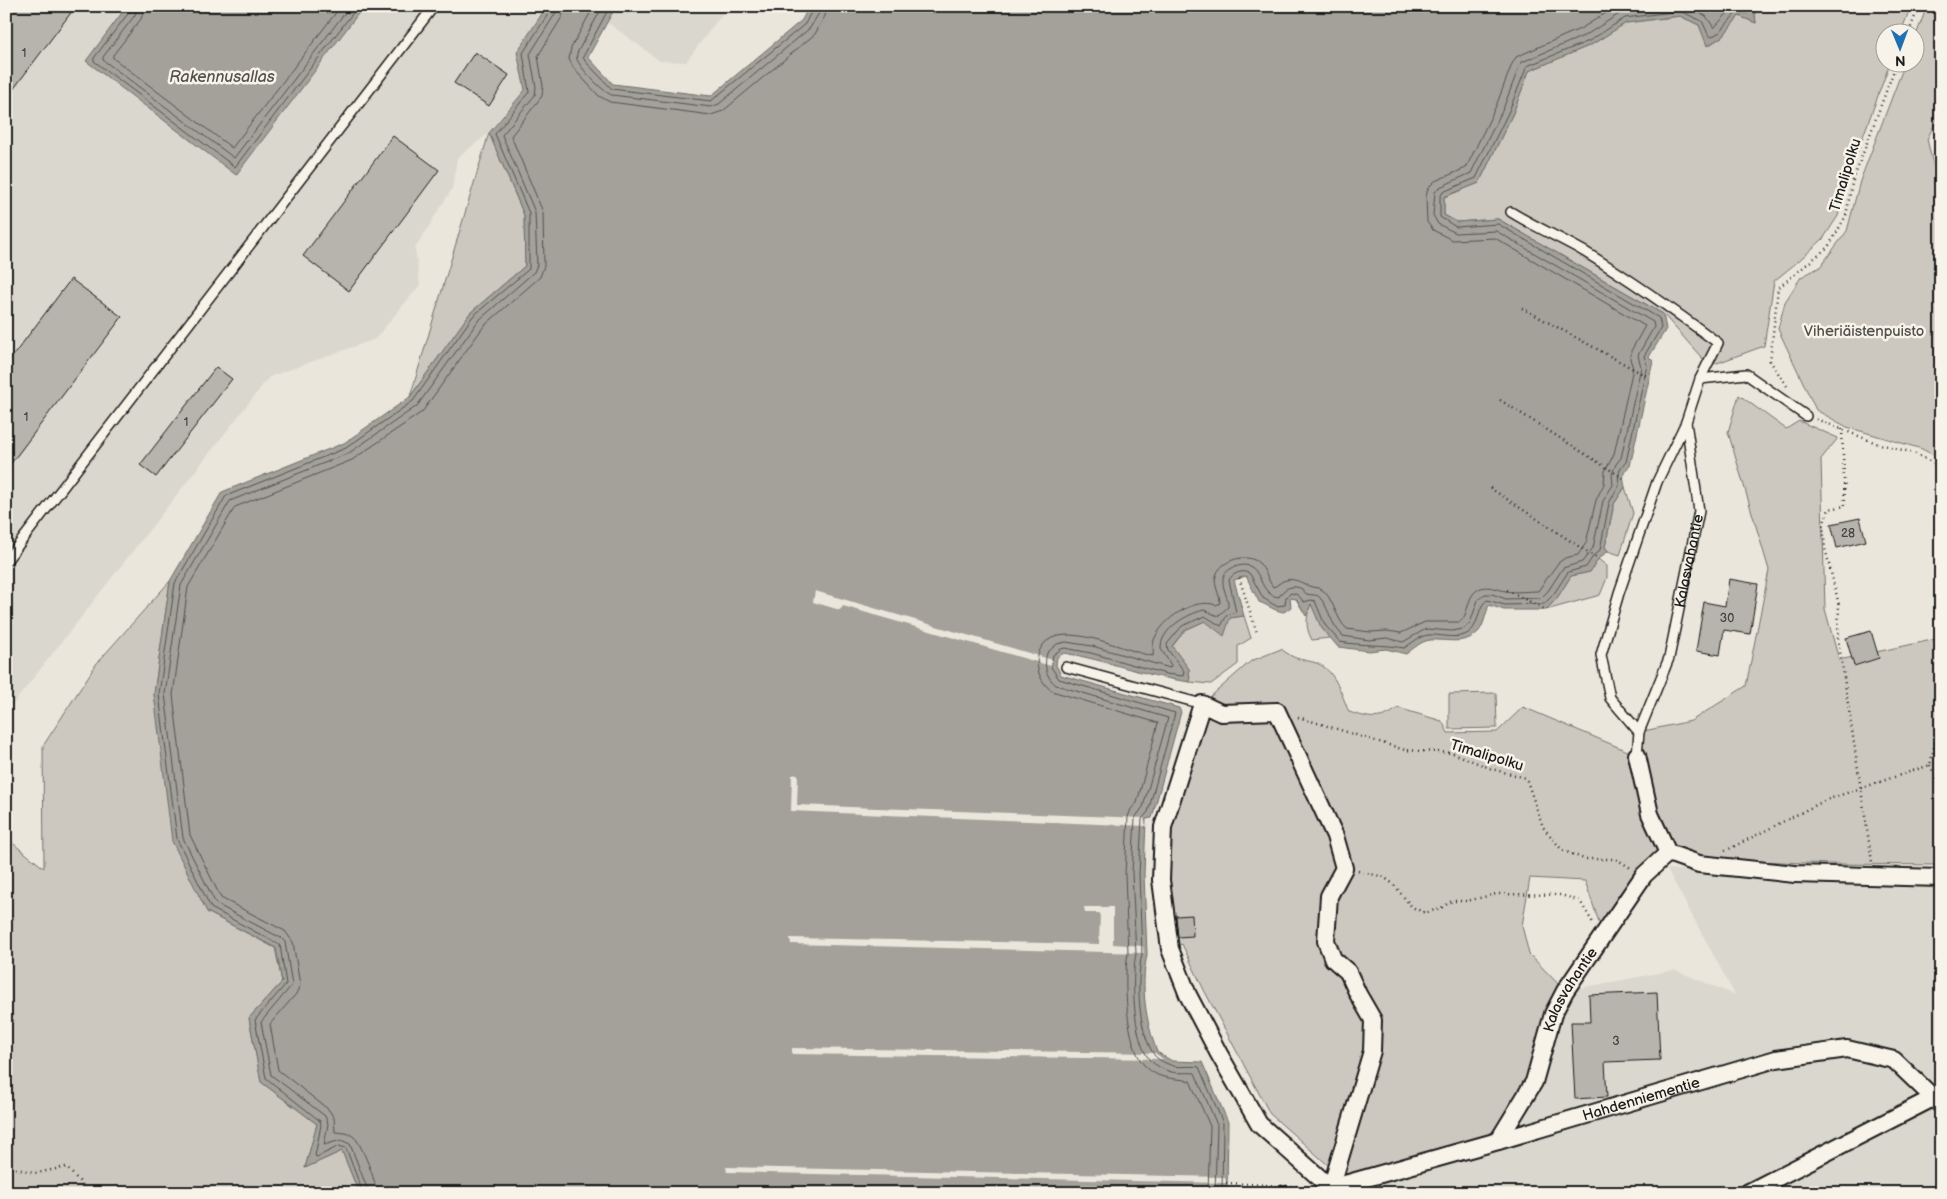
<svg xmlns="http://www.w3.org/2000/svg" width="1947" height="1199" viewBox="0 0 1947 1199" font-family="'Balsamiq Sans',sans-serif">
<rect width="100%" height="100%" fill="#eae6dc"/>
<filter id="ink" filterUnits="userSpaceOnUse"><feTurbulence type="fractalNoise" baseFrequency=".02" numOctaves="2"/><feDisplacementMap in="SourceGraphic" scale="10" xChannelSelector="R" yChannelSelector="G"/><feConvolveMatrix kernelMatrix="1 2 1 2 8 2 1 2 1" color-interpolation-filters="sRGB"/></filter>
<g filter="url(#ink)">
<g fill="#dad7ce">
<polygon points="6,6 547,6 517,52 525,89 489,133 457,158 452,189 415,248 420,285 375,339 269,377 6,713"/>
<polygon points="616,6 728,6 686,62 660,61 607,22"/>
<polygon points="1667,869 1941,886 1941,1193 1329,1193 1565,991 1675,970 1735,995"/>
</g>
<g fill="#ccc8c0" stroke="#74726e">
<polygon points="1754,6 1911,6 1901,32 1884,32 1884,62 1890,63 1847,180 1838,216 1823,239 1795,264 1774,281 1764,346 1709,366 1663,314 1498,219 1457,222 1444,215 1444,197 1479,183 1513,113 1529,71 1591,45 1626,23 1680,16 1699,25 1708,46 1723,36 1739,16 1756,23"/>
<polygon points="1927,6 1941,6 1941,112 1927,139 1941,198 1941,459 1922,449 1847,427 1816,410 1778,329 1785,302 1801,277 1820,267 1847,231 1860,181 1905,63 1914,62 1915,38"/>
<polygon points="489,133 524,215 525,266 470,313 410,397"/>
<path d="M1739,395L1786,429L1799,421L1838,438L1821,459L1825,609L1839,660L1941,638V865L1830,864L1730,860L1668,853L1603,934L1585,881L1530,878L1522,926L1529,954L1565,991L1534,1082L1498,1141L1331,1188L1336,1172L1270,1114L1204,990L1182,944L1170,949L1163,827L1202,704L1251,661L1281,649C1296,660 1296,658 1313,662C1335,667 1341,694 1349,712C1369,718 1380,722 1398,708L1442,721L1448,733L1497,732L1523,707L1637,755L1639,732L1691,721L1746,686L1769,570L1728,432Z"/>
<polygon points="1625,487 1633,513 1620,555 1608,551 1605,547 1614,504"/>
<polygon points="1598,559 1607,566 1607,578 1600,595 1546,610 1557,598 1571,576 1590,572"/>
<polygon points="170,581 154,694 207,912 275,948 282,982 249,1018 261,1082 317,1124 305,1168 342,1151 359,1193 6,1193 6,838 44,868 43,746 97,663"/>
<path d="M1311,603L1321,627L1329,638L1312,640C1305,627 1306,618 1311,603Z"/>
<polygon points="1244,616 1251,638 1238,646 1238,664 1211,684 1190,682 1189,669 1172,647 1185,630 1205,621"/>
<polygon points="1496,693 1497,728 1449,729 1449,694"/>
</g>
<g fill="#a3a19a" stroke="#6d6c68">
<polygon points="127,6 364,6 236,175 86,61"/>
<path d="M547,6H616L588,57L613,84L711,96L802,20L809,6H1754L1756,23L1739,16L1723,36L1707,46L1699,25L1680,16L1626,23L1591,45L1529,71L1513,113L1479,183L1444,197V215L1457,222L1498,219L1663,314L1666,329L1649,357L1653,361L1630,466C1622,471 1623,478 1625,487L1614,504L1605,547L1608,551L1598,559L1590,572L1571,576L1557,598L1546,610H1504L1489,605C1486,612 1484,625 1479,631C1465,646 1448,639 1430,640C1421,641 1413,649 1406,654L1386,649L1369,651L1338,647L1321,627L1311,604L1306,616L1296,599L1290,598L1291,607L1284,612C1274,611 1268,605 1259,602L1246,576L1234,580L1244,616L1230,618L1224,636L1205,621L1185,630L1172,646L1189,669L1190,682C1147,677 1107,660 1064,653L1057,657L1056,665L1061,675L1179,708L1181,712L1152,818L1146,819L1144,874L1147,955C1140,987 1146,1022 1157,1052L1172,1061L1202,1062L1228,1122L1227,1193H359L342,1151L305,1168L317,1124L261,1082L249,1018L282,982L276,948L207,912L172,841L154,694L170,581L222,492L344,443L410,397L470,313L525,266L524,215L489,133L525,90L517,52Z"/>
</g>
<g fill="#eae6dc">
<polygon points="815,591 1053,660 1051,666 843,606 840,610 813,602"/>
<polygon points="798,774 797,805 1144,818 1146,826 791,811 792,775"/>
<polygon points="1084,907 1113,907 1113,944 1143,946 1144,953 791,944 790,938 1099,944 1100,913 1085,913"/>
<polygon points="792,1048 1155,1053 1163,1059 792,1054"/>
<polygon points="726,1167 1225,1177 1226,1183 727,1172"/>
</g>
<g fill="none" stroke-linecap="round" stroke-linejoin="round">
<g stroke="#52514e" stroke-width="1">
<polyline points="131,6 130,11 94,58 94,61 235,167 358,6"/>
<polyline points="137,6 135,15 103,57 103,60 234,158 350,6"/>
<polyline points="145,6 141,19 113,55 113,58 232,148 341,6"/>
<polyline points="594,6 571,48 569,59 574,69 599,96 610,102 711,115 723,111 815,34 825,16 827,6"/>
<path d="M603,6L578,51C577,54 576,56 577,59C579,67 604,93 612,95L711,107L719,104L810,28L819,13L820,6"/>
<polyline points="610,6 583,57 585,61 612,89 711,101 805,24 814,6"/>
<polyline points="1686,6 1706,16 1714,28 1734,6"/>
<polyline points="363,1193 346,1148 339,1146 317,1157 315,1156 321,1125 320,1121 266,1078 255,1020 286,984 280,945 211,908 177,839 159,694 175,583 226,496 346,448 413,401 473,316 529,269 529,213 495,134 529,92 523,53 550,11 551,6"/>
<polyline points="369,1193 350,1144 341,1140 324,1145 328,1124 325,1116 271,1075 261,1022 292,985 285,942 281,938 216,904 183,838 165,694 181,585 230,501 349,453 417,406 478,321 534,272 537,265 535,212 502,135 535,95 536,87 530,54 555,14 557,6"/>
<path d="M377,1193C376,1182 362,1144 354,1137C348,1132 342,1133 335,1132L334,1118L329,1110L278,1070L270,1024L296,994L300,985L293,942L285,931L221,898L190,835L173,695L188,587L235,507L352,460L422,412L484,326L540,277L544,266L543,212L511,136L542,96L543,86L538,56L562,17L564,6"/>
<path d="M1208,1193L1210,1126L1190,1081C1171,1077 1160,1081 1144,1065C1126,1045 1123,978 1128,953L1125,874L1128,817L1131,809L1137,803L1158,723L1052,691C1045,686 1039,677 1038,669C1036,662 1038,652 1042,646C1062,618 1126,652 1153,656C1154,651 1152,646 1154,640C1162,619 1194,597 1216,605L1220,603C1220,594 1213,585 1216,576C1220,560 1247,552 1259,563C1265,569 1268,580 1273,587C1277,586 1279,583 1283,581C1293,577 1300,582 1309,586C1313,588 1317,587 1321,589C1333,596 1335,618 1347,629L1370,632L1387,631L1401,633L1425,622H1460C1468,615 1467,602 1473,594C1483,582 1494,589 1506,591C1516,593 1528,591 1538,591L1558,563L1565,558L1578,555L1586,543L1596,500L1604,484L1605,471L1614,454L1633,368L1630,359L1631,351L1645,326L1495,238L1452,240L1433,230L1427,222L1426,197L1428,188L1435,181L1466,168L1496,106L1512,64L1516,57L1582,28L1617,6"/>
<path d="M1215,1193L1217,1125L1195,1073C1186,1072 1176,1074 1168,1071C1162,1069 1152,1063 1149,1059C1133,1039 1131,978 1136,954L1132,873L1135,818L1143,807L1168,718L1056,685C1045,676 1044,665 1047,653L1057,644L1066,642L1092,646L1170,668L1171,665L1161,649C1160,629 1187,614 1204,610L1218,616L1228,607C1229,598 1222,589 1223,580C1223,574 1227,571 1232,568C1266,554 1254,595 1279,597C1283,588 1293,584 1302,589C1304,591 1305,594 1307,594C1313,596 1317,593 1321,599C1331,612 1329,622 1343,636L1369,640L1387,638L1403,642L1426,629L1452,631L1463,629L1470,623L1478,600L1485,594H1492L1506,599L1541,598L1548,591L1563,568L1582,562L1593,548L1603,501L1613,485L1612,474L1616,464L1621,458L1641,367L1638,355L1654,327L1653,322L1496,231L1456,233L1438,224L1433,215L1435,192L1440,187L1471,173L1503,109L1519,67L1522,62L1586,35L1622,12L1666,6"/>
<path d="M1222,1193L1223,1123L1199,1067C1189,1065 1177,1069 1168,1064C1163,1062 1155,1058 1153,1053C1138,1029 1136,981 1142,954L1139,874L1142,819L1148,812L1175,713L1059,679L1051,667L1053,655L1061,649L1065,648L1091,653L1166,674L1183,676L1184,671L1168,650L1167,644L1182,626L1205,616L1221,626L1227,615L1236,612L1229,580C1232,573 1244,569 1250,574L1263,598L1276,606L1285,605L1286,597L1291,593L1298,595L1304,602L1311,600L1315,601L1325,625L1340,642C1362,646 1383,644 1404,648C1411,644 1419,636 1428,635C1440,634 1452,639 1464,635C1481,629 1475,609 1487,600L1505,605L1544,604L1553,595L1568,572L1586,567L1594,555L1600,550L1609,503L1619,486C1618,476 1618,469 1626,462L1647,365L1644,356L1661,328L1659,318L1498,224L1456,227L1440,217V197L1443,192L1476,178L1509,111L1527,66L1589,41L1625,18L1680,11L1702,21L1709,36L1711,37L1720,32L1736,13H1748L1749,6"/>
</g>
</g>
<g fill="#b6b4ac" stroke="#1c1c1c">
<polygon points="6,6 76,6 6,99"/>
<polygon points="475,52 509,75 489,106 454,83"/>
<polygon points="393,136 439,170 349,291 303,256"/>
<polygon points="71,279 122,317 6,470 6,365"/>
<polygon points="216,367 232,379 156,477 140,465"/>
<polygon points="1860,518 1866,541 1837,548 1831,524"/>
<polygon points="1729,579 1758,584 1750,634 1724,630 1720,655 1696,651 1704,602 1725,606"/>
<polygon points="1871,631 1879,658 1854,666 1846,638"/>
<polygon points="1192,915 1193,936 1178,937 1176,916"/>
<polygon points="1657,992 1660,1060 1605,1062 1607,1097 1575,1099 1571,1022 1590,1022 1589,995"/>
</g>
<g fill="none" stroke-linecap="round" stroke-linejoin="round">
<defs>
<g id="service">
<path d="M1511,212C1535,227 1561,238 1585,252C1631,280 1675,311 1718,343L1700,379"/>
<polyline points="6,561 434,6"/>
<polyline points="1066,667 1202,704"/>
<polyline points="1639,732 1610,698 1601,655 1619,593 1657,482 1686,422"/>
<path id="s1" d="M1637,755L1639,732L1669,658L1699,511L1686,422L1700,379L1746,374L1806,416"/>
</g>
<g id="minor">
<polygon points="1202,704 1221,713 1277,711 1335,836 1344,868 1329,896 1326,941 1333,959 1348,972 1358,994 1373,1020 1372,1051 1331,1188 1259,1124 1219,1054 1188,995 1170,949 1161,880 1163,827"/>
<polyline points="1637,755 1650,814 1668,853 1699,864 1795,874 1941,878"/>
<path id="s2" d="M1498,1141L1534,1082L1553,1014L1565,991L1644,875L1668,853"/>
<path id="s3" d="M1329,1193L1331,1188L1498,1141L1776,1059L1847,1049L1894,1060L1941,1105"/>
<polyline points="1747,1193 1933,1098"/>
</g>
</defs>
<use href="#service" stroke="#1c1c1c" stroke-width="12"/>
<use href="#minor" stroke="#1c1c1c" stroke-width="20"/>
<g stroke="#1c1c1c" stroke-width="2.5" stroke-dasharray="1 4" stroke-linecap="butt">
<polyline points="1909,32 1919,6"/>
<polyline points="1522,308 1650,378"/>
<polyline points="1787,386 1770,361 1778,288 1828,247 1846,216 1852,183 1897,62"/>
<polyline points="1500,400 1623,478"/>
<polyline points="1816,419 1876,443 1914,453 1941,467"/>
<polyline points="1842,429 1845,506 1829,509 1823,525 1825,548 1839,605 1838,638 1872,862"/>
<polyline points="1490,488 1598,559"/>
<polyline points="1239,578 1257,633"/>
<polyline points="1507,590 1546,610"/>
<polyline points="1298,717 1405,750 1453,753 1492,769 1526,778 1543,827 1562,850 1584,859 1616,859 1631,868"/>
<polyline points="1930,765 1941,788"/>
<polyline points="1725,851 1826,800 1930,765 1941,717"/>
<polyline points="1358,871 1384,877 1393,884 1412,907 1425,913 1441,908 1452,901 1467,901 1496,894 1561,895 1580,901 1593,923"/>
<polyline points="6,1167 37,1173 66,1167 82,1184 87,1193"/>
<polyline points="1226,1183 1307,1187"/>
</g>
<use href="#service" stroke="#f7f3e8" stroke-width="9"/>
<use href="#minor" stroke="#f7f3e8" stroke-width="16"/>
</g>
</g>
<g text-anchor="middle" stroke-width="5" stroke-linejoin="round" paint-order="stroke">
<g font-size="12" fill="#424240">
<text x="24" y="57">1</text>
<text x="26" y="421">1</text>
<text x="186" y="426">1</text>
<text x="1848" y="537">28</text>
<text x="1727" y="622">30</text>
<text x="1616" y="1045">3</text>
</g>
<g font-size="15" fill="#1c1c1c" stroke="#f7f3e8">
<text transform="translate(1845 175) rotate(-73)" y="5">Timalipolku</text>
<text dy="5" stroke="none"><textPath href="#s1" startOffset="202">Kalasvahantie</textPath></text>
<text transform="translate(1487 755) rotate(17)" y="5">Timalipolku</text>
<text dy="5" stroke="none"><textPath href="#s2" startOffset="169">Kalasvahantie</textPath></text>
<text dy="5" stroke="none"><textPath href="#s3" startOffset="328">Hahdenniementie</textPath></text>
</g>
<g font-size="15" fill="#51504d" stroke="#f7f3e8">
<text x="1864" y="336">Viheriäistenpuisto</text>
</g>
<g font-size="16" font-style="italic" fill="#52514e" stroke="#f7f3e8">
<text x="222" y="82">Rakennusallas</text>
</g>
</g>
<rect width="1947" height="1199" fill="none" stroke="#f7f3e8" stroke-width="25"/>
<rect x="12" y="12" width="1922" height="1174" fill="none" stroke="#1c1c1c" stroke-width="2" filter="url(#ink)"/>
<g transform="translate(1900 48) rotate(179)"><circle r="24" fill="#f7f3e8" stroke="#9f9d96"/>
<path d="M0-4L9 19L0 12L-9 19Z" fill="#1f6fb2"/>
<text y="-8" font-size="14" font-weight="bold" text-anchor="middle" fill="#1c1c1c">N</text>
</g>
</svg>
